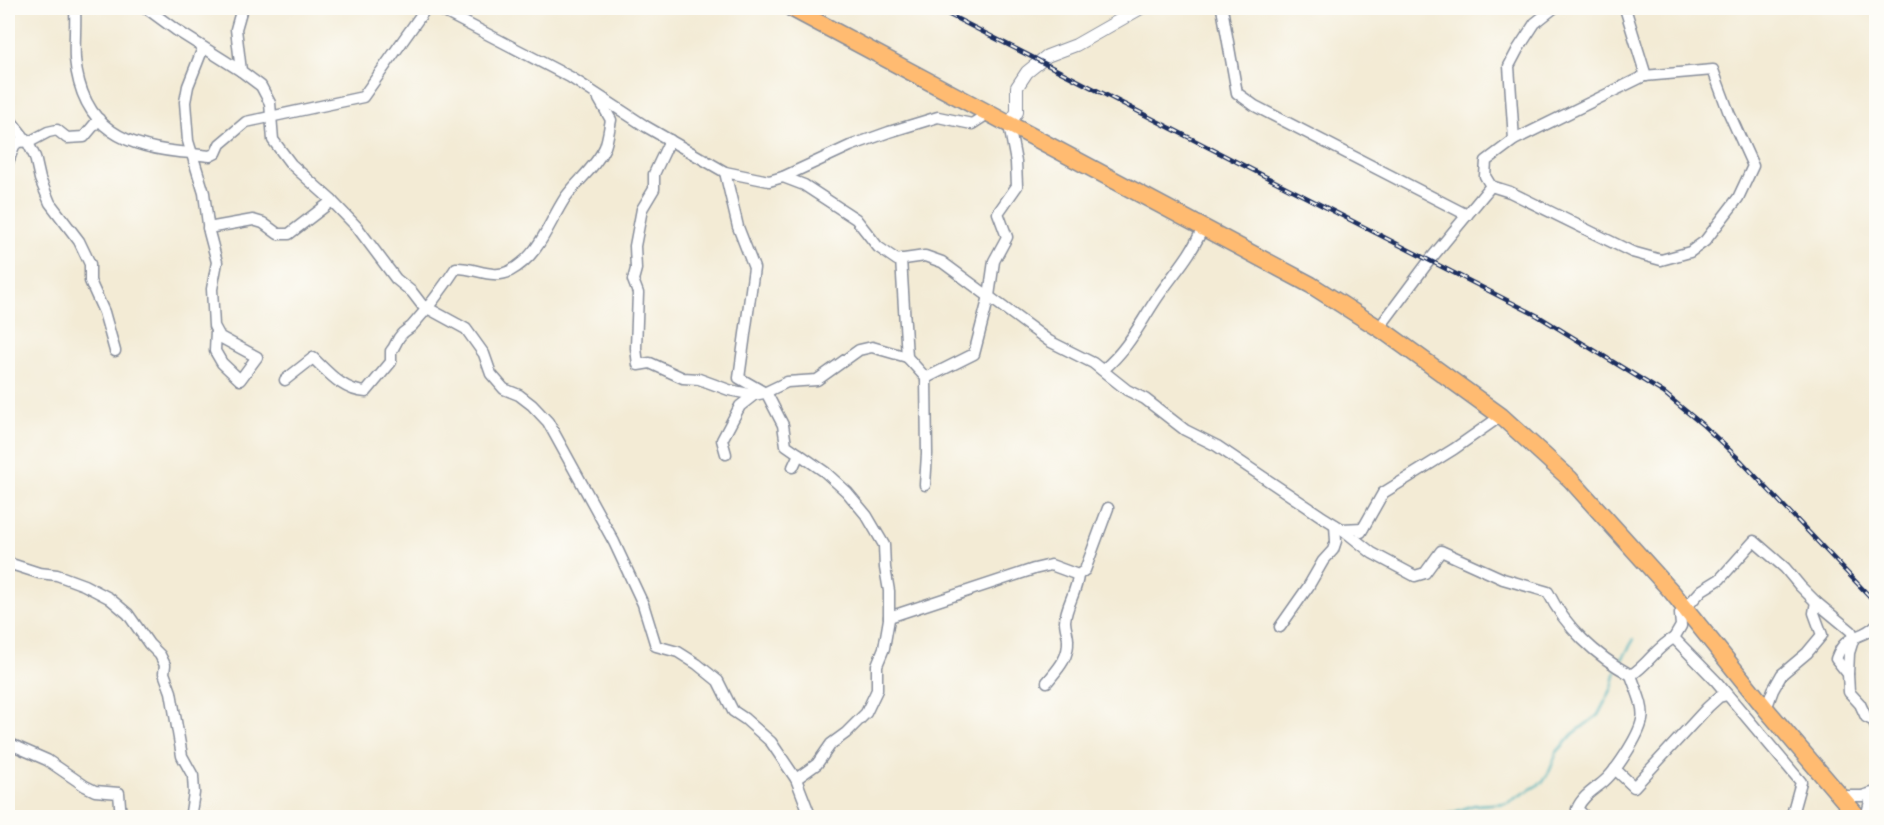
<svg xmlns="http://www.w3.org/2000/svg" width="1884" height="825" viewBox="0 0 1884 825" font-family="Alegreya,serif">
<rect width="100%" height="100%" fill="#fdfcf7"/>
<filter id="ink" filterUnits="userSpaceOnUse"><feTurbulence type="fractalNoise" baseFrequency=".0167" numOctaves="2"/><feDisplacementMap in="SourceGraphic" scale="12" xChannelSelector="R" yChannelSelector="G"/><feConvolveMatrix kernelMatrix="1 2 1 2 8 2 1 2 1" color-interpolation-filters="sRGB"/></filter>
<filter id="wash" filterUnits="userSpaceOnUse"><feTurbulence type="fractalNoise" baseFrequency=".008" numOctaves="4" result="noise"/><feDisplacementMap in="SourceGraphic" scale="24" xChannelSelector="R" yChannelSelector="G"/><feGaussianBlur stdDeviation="1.35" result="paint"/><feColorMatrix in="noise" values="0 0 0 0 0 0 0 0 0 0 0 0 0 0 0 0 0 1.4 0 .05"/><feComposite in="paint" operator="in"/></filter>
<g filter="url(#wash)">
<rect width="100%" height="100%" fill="#f3ebd5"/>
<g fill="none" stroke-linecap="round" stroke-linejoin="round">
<g stroke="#3eadba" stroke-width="2">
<polyline points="1620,663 1634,639"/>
<polyline points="1438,818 1474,805 1507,803 1543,782 1550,770 1557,752 1573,734 1598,715 1612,688 1616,670"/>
</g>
</g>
</g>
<g filter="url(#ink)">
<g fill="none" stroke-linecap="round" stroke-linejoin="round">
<defs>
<g id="minor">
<path d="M75,8C76,25 74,42 75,59C82,130 127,149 192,153"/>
<polyline points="146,8 176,30 241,71"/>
<polyline points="242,8 236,29 241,71 261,86 270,103 273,140 291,164 330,199 357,227 396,279 412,292 422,305 466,329 484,354 491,374 504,389 519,395 532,405 548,422 614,542 643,604 656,646 678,652 697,664 718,681 733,711 745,719 771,742 796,779 811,818"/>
<polyline points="437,8 570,77 645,126 725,172 769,181 783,177 850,146 889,132 938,117 972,124 989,113"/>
<polyline points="1222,8 1237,93 1255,106 1467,215"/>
<polyline points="1625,8 1646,76"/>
<polyline points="203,48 188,86 185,102 188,141 204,193 209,232 217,262 212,289 214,326 220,337 257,357 240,380 222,363 215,351 216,330"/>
<polygon points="1713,70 1729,113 1753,166 1738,198 1705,241 1690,252 1661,260 1632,252 1510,192 1491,186 1485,176 1486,161 1514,140 1644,76"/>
<polyline points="8,117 27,141 35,157 40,179 50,203 79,241 90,264 90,281 104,312 115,351"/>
<polyline points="670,140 654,174 654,189 642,209 635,246 636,269 633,280 638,293 636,348 638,365 650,363 683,378 699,379 729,390 754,395 764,393 787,382 817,380 859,350 872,347 907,357"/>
<polyline points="1514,140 1509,66 1518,49 1535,23 1554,8"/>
<polyline points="192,154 210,156 216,153 220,144 246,122 363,97 426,8"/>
<polyline points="8,162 14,146 18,142 31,141 48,132 57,130 67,138 84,137 99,119"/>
<polyline points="725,172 738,227 754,268 739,378 767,394 783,425 786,445 825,472 847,492 867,516 884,545 885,568 889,591 889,619 884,648 877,665 877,690 866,713 846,733 831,744 817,764 796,779"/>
<polyline points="783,177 804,185 856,219 878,247 897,260 925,256 942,262 1049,341 1093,363 1127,390 1145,399 1185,430 1217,446 1321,516 1342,529 1363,528"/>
<polyline points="208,228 253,220 263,223 278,234 289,234 332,201"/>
<polyline points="901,259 907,357 926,378 927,454 925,485"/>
<polyline points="1379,328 1429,261 1491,186"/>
<path d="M1103,370C1128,349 1139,325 1157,298C1173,274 1192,255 1203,227"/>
<polyline points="926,378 974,354 989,296 994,261 1007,237 998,213 1017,186 1016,162 1009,125"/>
<path d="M285,380L313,358C328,372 343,391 366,392L391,362V351C396,346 396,340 401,335C404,331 409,329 412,326C428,308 443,288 456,268C474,267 493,280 510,271C540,255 548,224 565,198C577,181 596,167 605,147C608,139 609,129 611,120L599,99"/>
<polyline points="726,454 722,440 740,406 754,395"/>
<polyline points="793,467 799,454"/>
<path d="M1342,529L1372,553L1415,576L1425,573L1441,551L1503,579L1548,592C1565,627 1596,656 1631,675C1648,665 1656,647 1674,638L1716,681L1801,782L1791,818"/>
<polyline points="1361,532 1383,493 1454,449 1501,416"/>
<polyline points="8,563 39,573 57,575 84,585 109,598 128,614 149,644 160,655 165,665 164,673 171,692 182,756 193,776 194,793 191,812 195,818"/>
<polyline points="889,617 1034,569 1051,565 1078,575 1085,570 1108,508"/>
<path d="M1876,625C1861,641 1846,631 1836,659L1848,674L1849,692L1860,704L1866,717L1874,721L1876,728"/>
<polyline points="1280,627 1308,587 1323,561 1333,550 1336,541 1335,525"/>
<polyline points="1674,638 1681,626 1680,614 1702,590 1720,579 1754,541 1785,568 1800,586 1816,602 1851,631 1854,637 1849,653 1848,674"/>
<path d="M1047,682C1058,669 1069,658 1068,640C1068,634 1065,628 1065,621C1066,605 1077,592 1078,575"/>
<polyline points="1766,709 1773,690 1782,674 1807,653 1822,635 1814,613 1816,602"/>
<polyline points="8,743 47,760 85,786 95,791 119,793 121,818"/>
<polyline points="1615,769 1634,787 1708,707 1719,697 1727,695"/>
<polyline points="1841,796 1862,796 1872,793 1866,818"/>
<path d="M1587,818L1577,809C1582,797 1592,791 1602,783C1615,773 1639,736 1642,720C1645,706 1635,688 1631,675"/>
<polyline points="1841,818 1854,812"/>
</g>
<polyline id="tertiary" points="1009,125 1017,112 1017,87 1027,72 1047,56 1076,45 1141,8"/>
<polyline id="trunk" points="791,8 1311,285 1385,332 1501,416 1570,479 1672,592 1766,709 1859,818"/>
</defs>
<use href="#minor" stroke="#878d9a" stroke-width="13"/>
<use href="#tertiary" stroke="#878d9a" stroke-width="14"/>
<use href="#trunk" stroke="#878d9a" stroke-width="19"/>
<use href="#minor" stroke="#fff" stroke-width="10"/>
<use href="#tertiary" stroke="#fff" stroke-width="12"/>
<use href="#trunk" stroke="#ffbb71" stroke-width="16"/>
<defs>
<polyline id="rail" points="936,8 1538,316 1664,393 1704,426 1742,462 1876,603"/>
</defs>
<use href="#rail" stroke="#1b2f5e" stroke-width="4.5"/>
<use href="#rail" stroke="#fdfcf7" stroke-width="2" stroke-dasharray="7" stroke-linecap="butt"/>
</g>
</g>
<rect width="1884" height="825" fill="none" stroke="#fdfcf7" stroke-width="30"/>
</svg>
